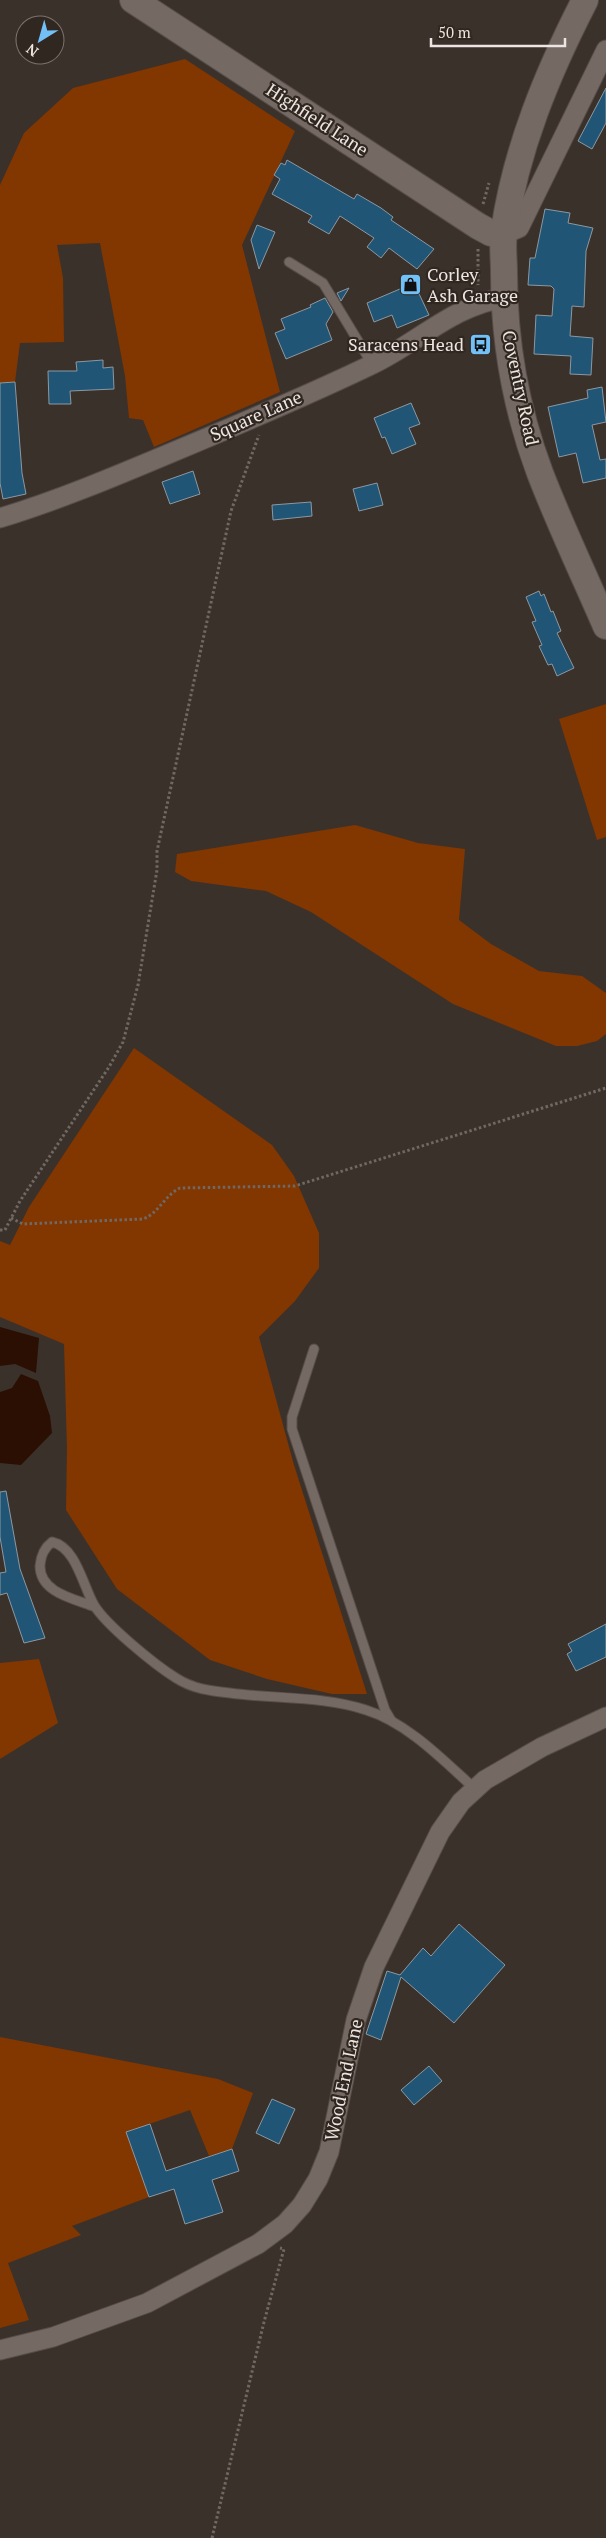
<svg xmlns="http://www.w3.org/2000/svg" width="606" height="2538" viewBox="0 0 606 2538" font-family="'PT Serif',serif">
<rect width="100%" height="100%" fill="#3b312b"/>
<g fill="#823600">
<polygon points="185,59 295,131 242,245 280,392 154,447 143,420 129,418 125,376 100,243 57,245 63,278 64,342 20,343 15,382 0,383 0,185 24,133 73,88"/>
<polygon points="606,704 606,837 597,840 559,719"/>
<polygon points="355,825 418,843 465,849 459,920 491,944 539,971 582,976 606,993 606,1034 597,1041 577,1046 556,1046 453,1004 311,912 266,891 191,881 175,872 177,854"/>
<polygon points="134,1048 272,1145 294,1176 319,1233 319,1268 295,1301 259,1337 294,1465 367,1694 332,1694 267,1679 210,1660 117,1589 66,1510 67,1449 64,1344 0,1317 0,1241 10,1245 29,1207"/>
<polygon points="39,1659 58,1723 0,1759 0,1663"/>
<polygon points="0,2037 218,2079 253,2093 232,2149 209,2156 190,2110 126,2132 149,2197 72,2226 81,2235 8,2263 29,2320 0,2328"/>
</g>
<g fill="#2b0f02">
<polygon points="0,1327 39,1338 36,1373 15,1364 0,1366"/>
<polygon points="21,1374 38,1381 50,1416 52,1433 21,1465 0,1463 0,1392 12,1388"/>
</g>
<g fill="#215576" stroke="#8c98a0">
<polygon points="606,88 606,123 592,149 578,141"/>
<polygon points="287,160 354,199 357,194 381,208 393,217 391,220 434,249 417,269 389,248 381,258 367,247 374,238 340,216 329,234 308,222 312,216 272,194 280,179 274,175 281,163 285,165"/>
<polygon points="545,209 570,213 568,223 593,228 586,251 584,307 572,306 570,336 593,338 591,375 570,374 571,356 534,354 536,315 552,316 554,289 551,286 528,285 530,258 535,258"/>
<polygon points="257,225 275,232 259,269 251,240"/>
<polygon points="414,283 429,315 397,328 392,315 374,322 367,303"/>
<polygon points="349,288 341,301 337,293"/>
<polygon points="325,298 333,312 326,324 332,340 286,359 275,333 285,329 281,319 311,307 310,305"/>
<polygon points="103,360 103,368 113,367 114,389 70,391 71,404 49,404 48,371 77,371 76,362"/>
<polygon points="15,382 22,473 26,494 3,499 0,483 0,383"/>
<polygon points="602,387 606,422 592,425 600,460 606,459 606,478 583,483 576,453 559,457 548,407 588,398 587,390"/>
<polygon points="411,403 420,424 409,428 416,444 392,454 385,437 382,438 374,418"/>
<polygon points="193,471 200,494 170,504 162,482"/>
<polygon points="377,483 383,505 359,511 353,489"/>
<polygon points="311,502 312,516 273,520 272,505"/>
<polygon points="539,591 541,596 544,594 551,612 553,611 561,631 557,633 574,668 557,676 552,664 548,665 539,646 542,645 532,622 536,621 526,597"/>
<polygon points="6,1491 20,1569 45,1638 24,1643 7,1593 0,1595 0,1573 6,1572 0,1537 0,1492"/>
<polygon points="606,1624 606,1657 576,1671 567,1654 572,1651 568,1644"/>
<polygon points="459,1924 505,1965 454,2023 401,1977 381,2040 366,2034 387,1971 400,1975 423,1948 431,1956"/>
<polygon points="429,2066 442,2081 414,2105 401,2090"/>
<polygon points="272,2099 295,2109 279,2144 256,2133"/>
<polygon points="150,2124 166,2171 232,2149 239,2171 212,2180 223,2212 185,2224 174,2189 149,2197 126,2132"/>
</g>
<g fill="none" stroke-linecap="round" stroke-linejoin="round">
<defs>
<g id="lane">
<polyline points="289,262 323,283 372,364"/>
<polyline points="314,1349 292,1417 292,1429 385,1710 391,1720"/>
<path d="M95,1607C75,1599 40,1593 40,1566C41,1555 44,1548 52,1542C76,1547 83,1586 94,1605C106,1625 155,1665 176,1678C193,1689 211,1691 230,1693C273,1699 325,1696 366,1710C408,1723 443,1760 475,1789"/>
</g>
<g id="street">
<polyline points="504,234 519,228 606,50"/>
<path d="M0,518C59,500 116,476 173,452C240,424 307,396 373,364C417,343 454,305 504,298"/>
<polyline points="0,2350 53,2337 147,2303 258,2244 285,2224 302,2205 318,2179 329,2152 356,2020 374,1967 440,1832 461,1802 485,1780 542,1747 606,1717"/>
</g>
<g id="secondary">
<polyline points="133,0 478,226 491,233 504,234"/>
<path d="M585,0C547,74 516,149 504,231C502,245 504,259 504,273C504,341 516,409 540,473C560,525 584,575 606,626"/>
</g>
</defs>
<use href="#lane" stroke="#574d49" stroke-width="11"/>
<use href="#street" stroke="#574d49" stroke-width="21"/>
<use href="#secondary" stroke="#574d49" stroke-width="28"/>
<g stroke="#716863" stroke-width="3" stroke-dasharray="2.5 2.5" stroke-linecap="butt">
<polyline points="483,204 489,183"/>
<polyline points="478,249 478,285"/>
<path d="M11,1218L23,1224L143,1219C158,1214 165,1195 180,1188L295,1186L606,1088"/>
<polyline points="0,1230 5,1230 20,1201 109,1067 123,1042 138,985 157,870 157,851 231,511 259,435"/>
<polyline points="212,2538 264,2322 284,2249 280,2248"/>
</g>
<use href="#lane" stroke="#756963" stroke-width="9"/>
<use href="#street" stroke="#756963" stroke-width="19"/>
<use href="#secondary" stroke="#756963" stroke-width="26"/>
</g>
<defs>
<symbol id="shop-square" viewBox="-11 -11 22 22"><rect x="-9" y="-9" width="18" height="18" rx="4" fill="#73c0f6" stroke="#312721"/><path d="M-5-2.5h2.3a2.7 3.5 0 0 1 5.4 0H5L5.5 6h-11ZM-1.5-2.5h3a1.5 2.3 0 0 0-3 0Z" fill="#111"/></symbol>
<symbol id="bus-square" viewBox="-11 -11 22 22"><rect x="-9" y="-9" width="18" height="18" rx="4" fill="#73c0f6" stroke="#312721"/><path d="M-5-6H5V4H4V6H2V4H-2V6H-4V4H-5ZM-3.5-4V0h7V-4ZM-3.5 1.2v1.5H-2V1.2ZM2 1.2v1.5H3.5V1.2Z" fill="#111"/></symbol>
</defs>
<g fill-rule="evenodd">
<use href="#shop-square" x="398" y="272" width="25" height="25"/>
<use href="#bus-square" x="468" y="332" width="25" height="25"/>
</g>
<g text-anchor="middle" stroke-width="4.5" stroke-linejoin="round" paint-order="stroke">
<g font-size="18" fill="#ece5e1" stroke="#312721">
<text transform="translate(317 120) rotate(33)" y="6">Highfield Lane</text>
<text transform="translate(520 388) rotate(78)" y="6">Coventry Road</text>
<text transform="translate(256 416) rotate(-24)" y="6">Square Lane</text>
<text transform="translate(344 2080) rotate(-78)" y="6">Wood End Lane</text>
</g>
<g font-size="18" fill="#ece5e1" stroke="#312721" text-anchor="start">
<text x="427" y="281">Corley<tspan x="427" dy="21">Ash Garage</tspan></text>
<text x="464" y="351" text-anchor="end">Saracens Head</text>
</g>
</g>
<g transform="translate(40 40) rotate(217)"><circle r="24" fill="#312721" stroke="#7c736e"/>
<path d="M0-4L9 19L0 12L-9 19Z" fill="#73c0f6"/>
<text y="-8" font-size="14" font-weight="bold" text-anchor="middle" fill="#ece5e1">N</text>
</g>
<path d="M431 38v8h134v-8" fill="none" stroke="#ece5e1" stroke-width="2.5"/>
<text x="438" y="38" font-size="15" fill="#ece5e1" stroke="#312721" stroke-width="4" paint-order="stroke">50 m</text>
</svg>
